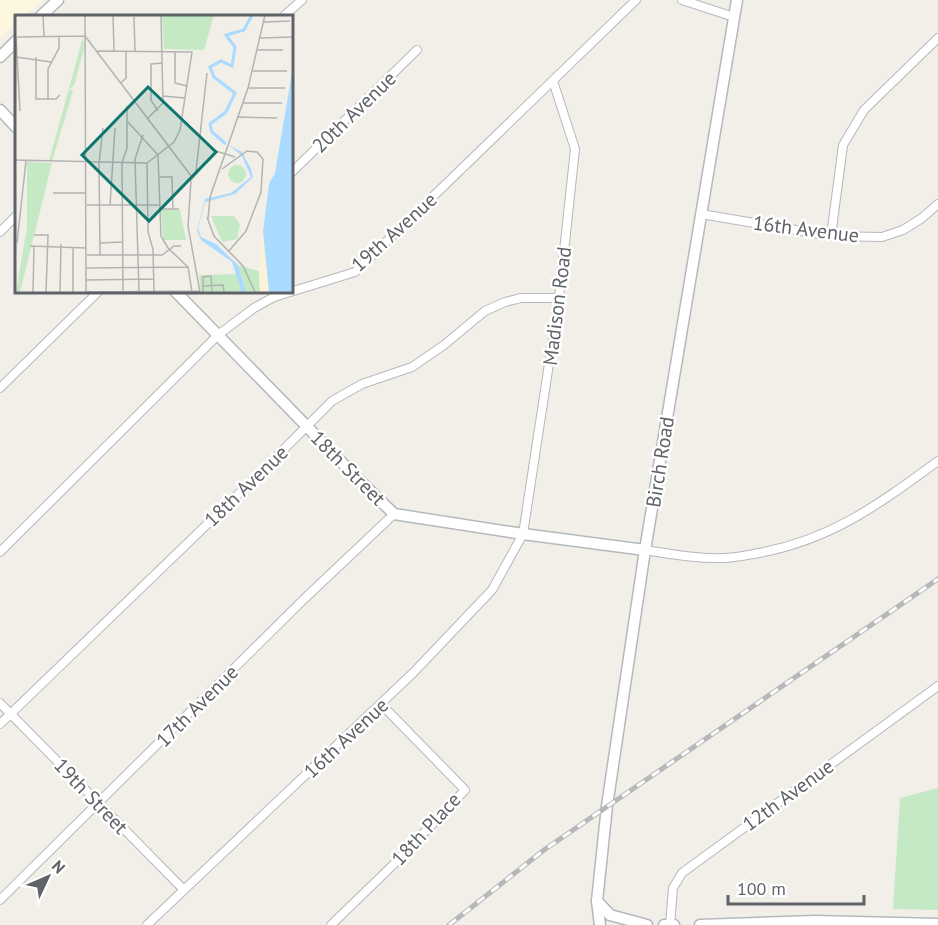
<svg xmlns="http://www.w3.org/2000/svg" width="938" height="925" viewBox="0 0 938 925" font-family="'PT Sans',sans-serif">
<rect width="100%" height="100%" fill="#f1efe8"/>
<polygon fill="#fef7e0" points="0,0 43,0 25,16 16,16 16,23 0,39"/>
<polygon fill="#c5e8c5" points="938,788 938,910 893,909 900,798"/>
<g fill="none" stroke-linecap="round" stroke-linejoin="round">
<defs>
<g id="minor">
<polyline points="682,0 734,17"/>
<polyline points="284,16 302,0"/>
<polyline points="291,173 417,50"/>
<polyline points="701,214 831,236 882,237 903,230 922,218 938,204"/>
<polyline points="0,232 16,216"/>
<polyline points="831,236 843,145 864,110 938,38"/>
<polyline points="0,388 99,291"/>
<path d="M645,550C671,554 697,559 723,558C735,558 747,555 759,553C833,539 879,504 938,461"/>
<polyline points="0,552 218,335 254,308 274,297 355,272 636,0"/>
<polyline points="0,703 183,889"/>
<polyline points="0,724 252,481 332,401 362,384 412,367 444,345 485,311 505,302 521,298 559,298"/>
<polyline points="0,900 303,600 394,514"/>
<polyline points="147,925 413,673 492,590 523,534 559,298 575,149 553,81"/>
<polyline points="331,925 395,863 465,790 382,705"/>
<polyline points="670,925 673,888 682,873 938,686"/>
</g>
<g id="tertiary">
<polyline points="41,16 58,0"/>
<polyline points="0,57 16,41"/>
<polyline points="0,110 16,127"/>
<polyline points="175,291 357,478 394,514 523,534 645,550"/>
<polyline points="597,901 610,915 647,925"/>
<polyline points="600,925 597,901 607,806 645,550 737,0"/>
<polyline points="664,925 674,925"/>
<polyline points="700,925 815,921 938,924"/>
</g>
</defs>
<use href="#minor" stroke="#b5b8bc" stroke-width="10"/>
<use href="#tertiary" stroke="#b5b8bc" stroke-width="13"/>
<use href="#minor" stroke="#fff" stroke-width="8"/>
<use href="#tertiary" stroke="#fff" stroke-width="10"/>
<defs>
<polyline id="rail" points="449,925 544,850 938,579"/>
</defs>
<use href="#rail" stroke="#b6b7b8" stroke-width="5"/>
<use href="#rail" stroke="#fff" stroke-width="3" stroke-dasharray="9" stroke-linecap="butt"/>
</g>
<g text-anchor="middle" stroke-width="5" stroke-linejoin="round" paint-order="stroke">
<g font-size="20" fill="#5f6368" stroke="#fff">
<text transform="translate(354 112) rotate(-44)" y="7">20th Avenue</text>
<text transform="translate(806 229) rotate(7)" y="7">16th Avenue</text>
<text transform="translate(394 232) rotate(-42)" y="7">19th Avenue</text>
<text transform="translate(557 306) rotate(-83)" y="7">Madison Road</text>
<text transform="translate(660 462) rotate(-81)" y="7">Birch Road</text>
<text transform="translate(348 468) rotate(45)" y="7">18th Street</text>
<text transform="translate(246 486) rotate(-44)" y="7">18th Avenue</text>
<text transform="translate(197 706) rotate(-45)" y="7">17th Avenue</text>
<text transform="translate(346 738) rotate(-43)" y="7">16th Avenue</text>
<text transform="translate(788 795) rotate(-36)" y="7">12th Avenue</text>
<text transform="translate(91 796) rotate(46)" y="7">19th Street</text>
<text transform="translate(426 829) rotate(-47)" y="7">18th Place</text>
</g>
</g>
<g transform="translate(15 15)">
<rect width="278" height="278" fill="#f1efe8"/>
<path d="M147,0H199L189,35L149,34ZM68,22L69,34L59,71L54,74L58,76L37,146H34ZM12,147L37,148L5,277H1L12,212ZM213 159a9 9 0 1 1 18 0a9 9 0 1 1-18 0ZM146,195H165L171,225H148ZM196,201H219L225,210L222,224L207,227ZM223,250L244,256L245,277H231ZM224,259L227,277H186L184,260Z" fill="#c5e8c5"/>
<path d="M249,208L254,277H245L244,256Z" fill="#fbf3d9"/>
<path d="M277,58V277H254L248,216L254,169L260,158ZM214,130L227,137L236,154L238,162L220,179L190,187L183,213L186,222L201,229L223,250L231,277H227L217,247L186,225L182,215L190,184L216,178L236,162L227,141Z" fill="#aadaff"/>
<path fill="none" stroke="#aadaff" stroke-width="3" d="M211,129L197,117L195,109L211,97L220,78L199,62L195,52L206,46L217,51L220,32L211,20L229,15L237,0"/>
<path fill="none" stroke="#b3b3b1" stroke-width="1.5" d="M28,0L29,21M70,0L71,277M98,0L99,36M119,2L120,36M249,7L275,6M70,21L177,162M1,22L5,96M2,22L70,21M245,23L278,22M243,35H268M160,36V68L172,71M1,42L36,47M21,42V84H41L45,80M238,56H272M106,68L111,63V36M233,73H270M148,81L170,83M33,84V54L44,33V21M228,88H267M143,96L136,85V49L148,48M222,102L262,103M132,104L148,88L146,0M112,106L143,140L146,221L153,233L173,252L177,277M0,145L132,148L159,127L165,115L177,37L82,36M132,148L133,217L138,234L139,277M207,154L232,136L242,137L248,144L246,177L231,216L213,237M181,156L192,58M145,162H157L158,194M38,178H71M72,190H145M95,190L100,113M145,194H164M192,202L199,221L228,251L240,277M193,204L195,182L233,73L250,0M19,220H33L31,277M2,228L11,146M85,228L107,227M15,231L71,233M72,240H147L159,231H166M85,240L84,148L88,113M71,253L173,252M71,265L139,264M188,271L208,270L209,277M18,277L19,231M45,277L46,229M58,277V233M70,277L185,276M108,277L107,148L112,133V91M124,277L120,144L128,120M185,277L173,211L176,165L201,136L220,142M188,277V262L196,261L197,277"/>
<path fill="#0f766e" fill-opacity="0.15" stroke="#0f766e" stroke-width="3" d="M133,72L201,137L134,206L67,140Z"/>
<rect width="278" height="278" fill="none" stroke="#5f6368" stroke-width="3"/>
</g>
<g transform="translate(48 877) rotate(46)" stroke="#ffffff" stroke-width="4.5" paint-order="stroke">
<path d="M0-4.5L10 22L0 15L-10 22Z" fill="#5f6368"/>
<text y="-9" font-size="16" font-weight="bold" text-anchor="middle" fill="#5f6368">N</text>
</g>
<path d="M728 895v9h136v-9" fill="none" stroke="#5f6368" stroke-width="3"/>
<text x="737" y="895" font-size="18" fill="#5f6368" stroke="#ffffff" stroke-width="4.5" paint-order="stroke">100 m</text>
</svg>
